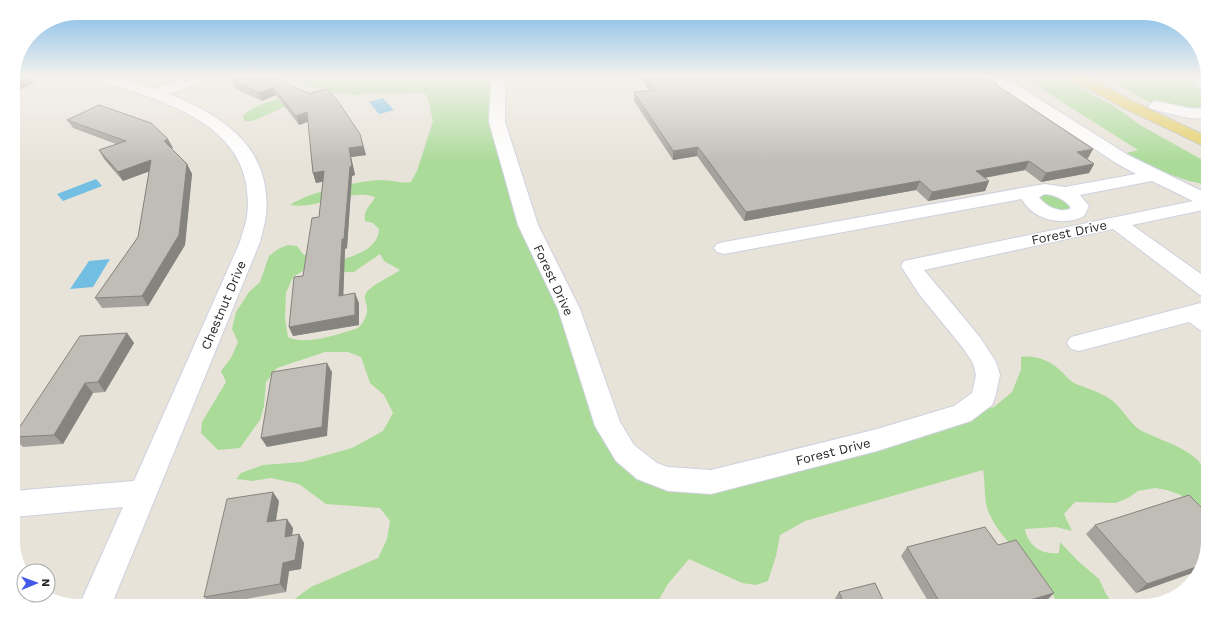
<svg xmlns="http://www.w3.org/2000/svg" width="1221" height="619" viewBox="0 0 1221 619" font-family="'Work Sans',sans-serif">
<rect width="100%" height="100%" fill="#e8e3d9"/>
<g fill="#abdb99">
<path d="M296,76H333L334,79L349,81L380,78L385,76H501L497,122L625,453L711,482L994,407L1012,392L1021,370V357C1036,355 1051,361 1062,372C1066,376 1071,382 1076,384C1091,390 1101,392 1114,402C1125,412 1131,426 1144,432C1164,442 1191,448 1204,468C1212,480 1208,512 1208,528L1181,495L1167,490L1155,488L1138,491L1128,498L1116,503L1075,502L1064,514L1072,531L1056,527L1025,529C1028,546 1042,555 1059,553L1060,542L1078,561L1099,579L1106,594L1114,606H1057C1055,600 1053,592 1049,586C1031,560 1001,542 989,513C983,499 986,484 983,470L805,521L780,535L776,556L768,581L756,585L742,583L689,559L668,584L655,606H285L311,587L378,558L387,539L390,521L380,508L326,504L299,484L271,478L253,481L236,479L241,473L263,465L302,462L352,448L383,431L393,413L384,395L370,383L361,357L348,352H325L277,368L266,382L264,406L260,420L240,448L218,450L201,433L202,422L226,382L221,371L231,358L238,342L232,329L236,312L249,292L260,282L269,256L278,249L288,245L297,246L303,254L315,259L306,269L293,277L286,293L285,318L288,337C305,346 340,334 358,328C363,324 368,315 367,308C367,303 363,299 366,293C371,285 392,276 400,270L384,261L380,254L354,272H344V259C359,254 378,248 379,229L373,223L365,221C363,209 371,206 375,197C347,188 319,210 290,205C309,192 360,180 383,180C393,180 401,184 411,182L417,171L433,121L427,95L419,92L394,94L367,93L354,95L342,93L327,94L291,104L252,121H245L243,116C256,101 304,92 324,89L308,87L295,80Z"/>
<polygon points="1021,76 1060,76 1117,108 1140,125 1208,163 1208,185 1189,181 1169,174 1166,175 1127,153 1138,150"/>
<polygon points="1101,76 1208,76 1208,113 1156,106"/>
<polygon points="1039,193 1061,196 1071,207 1066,211 1049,209 1036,195"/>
</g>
<g fill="#73bee3">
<polygon points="383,98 394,110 379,114 369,102"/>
<polygon points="96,179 102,186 63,201 57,194"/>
<polygon points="110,259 93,287 70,289 89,261"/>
</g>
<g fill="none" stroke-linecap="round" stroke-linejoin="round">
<defs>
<g id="minor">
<path d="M94,76H115L155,89L190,76H210L208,79L169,94C224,116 272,148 266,215C265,224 262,233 260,242L111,606H79L123,507L13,517V491L134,481L240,242C242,233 246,225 247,216C258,124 164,102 96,79Z"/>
<path d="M494,76H508L505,82V122L538,225L580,309L620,422L634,445L657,463L668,467L711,470L877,429L954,406L972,393L976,375L973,363L963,348L919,294L901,266L904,261L1193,201L1152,181L1080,195L1089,206L1084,216C1065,227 1032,220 1022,199L724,254L717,252L714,248L717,244L724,242L1027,187L1045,184L1065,187L1136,174L1116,163L988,79L986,76H1003L1128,155L1208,194V209L1132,225L1208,279V297L1200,295L1113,229L924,270L979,336L996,362L1000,375L995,398L992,405L971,421L877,451L711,494L668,491L637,479L616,461L595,426L558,309L518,225L489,122L491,82ZM1045,194C1055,195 1063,199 1070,206V209C1059,213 1045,206 1039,197Z"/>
<polygon points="1192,76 1206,76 1208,79 1208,94 1203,93"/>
<polygon points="1156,101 1189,108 1208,109 1208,119 1189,118 1151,109 1148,106 1151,103"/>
<polygon points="1208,301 1208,332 1200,330 1189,322 1079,351 1071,349 1067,343 1071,337 1079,335"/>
</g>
<polygon id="major" points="1069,76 1087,76 1134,102 1208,137 1208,148 1124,108 1071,79"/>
</defs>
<use href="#minor" stroke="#ced0df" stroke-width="2"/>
<use href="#major" stroke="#c3c3c3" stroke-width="2"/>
<use href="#minor" fill="#fff" fill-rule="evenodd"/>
<use href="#major" fill="#e4ce62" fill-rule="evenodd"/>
</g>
<g fill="#a5a29d">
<polygon points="271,76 360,134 366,155 351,157 355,175 352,176 347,248 345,249 343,295 359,303 359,325 293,336 289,327 303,276 319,217 323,181 316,183 313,173 308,122 299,125 276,95 262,101 234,88 231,80"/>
<polygon points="639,76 984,76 997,84 996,85 1093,149 1088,158 1087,159 1094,164 1089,173 1041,182 1025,170 985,178 989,181 985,191 928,201 916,190 744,221 697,156 673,160 634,101 634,92 649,90"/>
<polygon points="67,120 173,148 171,149 187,164 192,174 185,245 148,306 102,308 95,298 138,237 149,171 123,181 104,159 99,150 116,144 73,128"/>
<polygon points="127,333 134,343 105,392 93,393 63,444 23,447 13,437"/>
<polygon points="279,501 276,521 293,528 292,535 299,534 304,543 301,569 289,571 286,592 212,605 204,597"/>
<polygon points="1095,525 1208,541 1202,567 1195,572 1136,593 1086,534"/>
<polygon points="998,545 1054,593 1046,601 1029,606 931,606 901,556 907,547"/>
<polygon points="839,592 886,606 837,606 834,600"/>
</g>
<g fill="#86847f">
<polygon points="25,76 30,76 34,83 13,93 13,82"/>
<polygon points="273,87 276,95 262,101 259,93"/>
<polygon points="307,112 310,121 299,125 296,116"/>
<polygon points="360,134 366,155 351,157 355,175 352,176 347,248 345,249 343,306 339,296 342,239 349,148"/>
<polygon points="168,139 173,148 168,150 164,141"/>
<polygon points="698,147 697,156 673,160 673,151"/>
<polygon points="1093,149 1088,158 1072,161 1077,152"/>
<polygon points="151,160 156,169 123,181 118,172"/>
<polygon points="1029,161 1025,170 972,180 976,171"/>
<polygon points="187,164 192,174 185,245 148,306 142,296"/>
<polygon points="1094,164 1089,173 1041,182 1046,173"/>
<polygon points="324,171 327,181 316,183 313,173"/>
<polygon points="920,181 916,190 744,221 746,212"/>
<polygon points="989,181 985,191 928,201 932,192"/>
<polygon points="355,293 359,303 359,325 293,336 289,327"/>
<polygon points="127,333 134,343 105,392 98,382"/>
<polygon points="327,363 332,372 327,436 267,447 261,438"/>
<polygon points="85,383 93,393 63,444 54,435"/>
<polygon points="273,492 279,501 274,531 267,522"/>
<polygon points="287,519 293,528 291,545 285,537"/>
<polygon points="299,534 304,543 301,569 289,571 286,592 280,584 283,563"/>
<polygon points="1202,565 1202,567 1195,572 1136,593 1147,584"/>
<polygon points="1054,593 1046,601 1029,606 1009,606"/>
</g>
<g fill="#c0bcb6" stroke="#86847f">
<polygon points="13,76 25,76 13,82"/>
<polygon points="239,76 271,76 310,94 327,89 337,100 360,134 363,146 349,148 352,166 350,167 344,239 342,239 339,296 355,293 355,315 289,327 294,277 303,276 312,218 319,217 324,171 313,173 307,112 296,116 273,87 259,93 231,80"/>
<polygon points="645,76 984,76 997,84 995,84 1093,149 1077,152 1094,164 1046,173 1029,161 976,171 989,181 932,192 920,181 746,212 698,147 673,151 634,92 655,90"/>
<polygon points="99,105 151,123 168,139 164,141 187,164 179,235 142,296 95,298 138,237 151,160 118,172 99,150 126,141 67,120"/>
<polygon points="127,333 98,382 85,383 54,435 13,437 80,336"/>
<polygon points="327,363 322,427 261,438 272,372"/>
<polygon points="273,492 267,522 287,519 285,537 299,534 295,560 283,563 280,584 204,597 227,499"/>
<polygon points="1189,495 1208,514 1208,541 1204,557 1201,558 1203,561 1202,565 1147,584 1095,525"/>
<polygon points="985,527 998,545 1016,540 1054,593 1009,606 942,606 907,547"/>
<polygon points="875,583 886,606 845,606 839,592"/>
</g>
<linearGradient id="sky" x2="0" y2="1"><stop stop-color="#79b8e6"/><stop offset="0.47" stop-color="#f5f2ee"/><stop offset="1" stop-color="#f5f2ee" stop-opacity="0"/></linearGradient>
<rect width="1221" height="163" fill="url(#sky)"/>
<g text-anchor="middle" stroke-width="3" stroke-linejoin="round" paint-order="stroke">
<g font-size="13" fill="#272727" stroke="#fff">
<text transform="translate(1069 232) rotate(-12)" y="5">Forest Drive</text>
<text transform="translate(554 280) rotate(65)" y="5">Forest Drive</text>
<text transform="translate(223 305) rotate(-67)" y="5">Chestnut Drive</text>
<text transform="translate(833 451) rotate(-14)" y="5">Forest Drive</text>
</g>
</g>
<path d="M0 0H1221V619H0ZM78 20H1143A58 58 0 0 1 1201 78V541A58 58 0 0 1 1143 599H78A58 58 0 0 1 20 541V78A58 58 0 0 1 78 20Z" fill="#fff" fill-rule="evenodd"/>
<g transform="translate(36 583) rotate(89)"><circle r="19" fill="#ffffff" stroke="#a9a9a9"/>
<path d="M0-3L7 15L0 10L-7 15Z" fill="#4458ea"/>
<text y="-6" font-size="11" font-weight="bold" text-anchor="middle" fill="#272727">N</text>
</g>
</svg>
